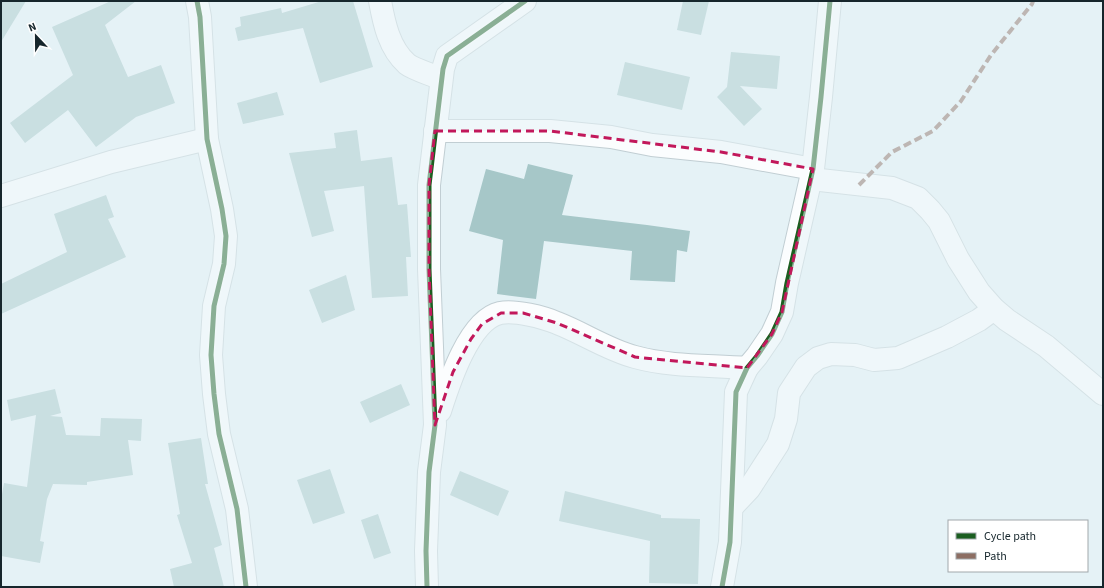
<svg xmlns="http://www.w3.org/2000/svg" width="1104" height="588" viewBox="0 0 1104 588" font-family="'Source Sans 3',sans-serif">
<rect width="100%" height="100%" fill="#e5f2f6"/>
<g fill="#a6c7c8">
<polygon points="1,1 26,1 1,42"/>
<polygon points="111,1 136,1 105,25 128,77 161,65 175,103 136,117 96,147 68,110 25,143 10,123 73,75 52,27"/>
<polygon points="322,1 353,1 373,67 320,83 303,28 238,41 235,28 241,26 240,17 281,8 282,13"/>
<polygon points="683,1 709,1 701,35 677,30"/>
<polygon points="731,52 780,56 777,89 740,86 762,109 744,126 717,97 727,87"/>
<polygon points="625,62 690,77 682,110 617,95"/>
<polygon points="277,92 284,115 243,124 237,103"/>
<polygon points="357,130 361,161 392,157 398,205 407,204 411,257 406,257 408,296 372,298 364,186 324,191 334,231 312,237 289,153 336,148 334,133"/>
<polygon points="528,164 573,175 562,215 647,225 690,231 687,252 677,250 675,282 630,280 632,251 544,241 536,299 497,294 503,240 469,231 486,169 524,179"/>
<polygon points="106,195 114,217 108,219 126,257 1,314 1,284 67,252 54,214"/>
<polygon points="346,275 355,310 322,323 309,290"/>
<polygon points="401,384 410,405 370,423 360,402"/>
<polygon points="55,389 61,413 50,416 62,417 66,435 100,436 101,418 142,419 141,441 128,440 133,475 87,482 87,485 53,484 47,499 40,541 44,542 40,563 1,556 1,500 4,483 27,487 36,415 11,421 7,400"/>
<polygon points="201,438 208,484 205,484 222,545 214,548 224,587 174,587 170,569 192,563 177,515 180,514 168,443"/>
<polygon points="330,469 345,513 313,524 297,480"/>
<polygon points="460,471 509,491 498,516 450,495"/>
<polygon points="565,491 661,515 661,518 700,519 698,584 649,583 650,541 559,521"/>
<polygon points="378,514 391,553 374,559 361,520"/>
</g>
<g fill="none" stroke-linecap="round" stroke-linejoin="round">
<defs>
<g id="minor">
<polyline points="197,1 200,17 207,139 222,209 226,236 224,264 214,306 211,355 214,394 219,434 237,509 246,587"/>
<path d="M380,1C384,23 389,48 407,64C413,69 433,75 441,79"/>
<polyline points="435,131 550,131 611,137 652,145 721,152 813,169"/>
<polyline points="811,179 892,188 918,198 930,210 939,221 958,259 979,292 994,309 1007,320 1046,346 1103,394"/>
<polyline points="1,196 111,162 207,139"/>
<path d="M440,411C449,383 469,320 500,313C515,310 543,317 557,323C583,333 608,350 635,357C671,367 710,365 747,368"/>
<polyline points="732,507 749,489 778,444 786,419 789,393 806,367 818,358 831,354 855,355 874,360 898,358 947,337 979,320 994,309"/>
<polyline points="427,587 426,551 429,472 435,425 429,269 429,185 443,69 447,56 525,1"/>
<polyline points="722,587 730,542 736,392 747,368 757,356 772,334 782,312 787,283 813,169 821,97 830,1"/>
</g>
</defs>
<use href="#minor" stroke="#c1ced3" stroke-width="24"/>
<use href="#minor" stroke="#fbfdfe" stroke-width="22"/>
<polyline stroke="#8d6e63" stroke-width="4" stroke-dasharray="8 4" stroke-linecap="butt" points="859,185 892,152 933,131 961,101 991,55 1032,4 1033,1"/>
<defs>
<g id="cycleway">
<polyline points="197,1 200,17 207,139 222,209 226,236 224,264 214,306 211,355 214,394 219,434 237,509 246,587"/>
<polyline points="427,587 426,551 429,472 435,425 429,269 429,185 443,69 447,56 525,1"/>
<polyline points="722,587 730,542 736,392 747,368 757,356 772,334 782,312 787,283 813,169 821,97 830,1"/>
</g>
</defs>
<use href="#cycleway" stroke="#fff" stroke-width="8"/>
<use href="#cycleway" stroke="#1b5e20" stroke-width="5"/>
</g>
<path d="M0 0H1104V588H0ZM435,131H550L721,152L813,169L782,312L772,334L747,368L635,357L557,323L523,313H501L482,324L471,339L453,372L435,425L429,269V185Z" fill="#e5f2f6" fill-opacity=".55" fill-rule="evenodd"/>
<path fill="none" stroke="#c2185b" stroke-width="3" stroke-dasharray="8 5" stroke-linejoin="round" d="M435,131H550L721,152L813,169L782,312L772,334L747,368L635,357L557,323L523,313H501L482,324L471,339L453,372L435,425L429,269V185Z"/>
<rect width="1104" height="588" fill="none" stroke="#16262c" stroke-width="4"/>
<rect x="948" y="520" width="140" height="52" fill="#ffffff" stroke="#a2a8ab"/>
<rect x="956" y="533" width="20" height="6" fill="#1b5e20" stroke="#a2a8ab"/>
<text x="984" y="540" font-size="12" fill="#16262c">Cycle path</text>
<rect x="956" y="553" width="20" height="6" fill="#8d6e63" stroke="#a2a8ab"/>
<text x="984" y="560" font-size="12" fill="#16262c">Path</text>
<g transform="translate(36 36) rotate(338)" stroke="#ffffff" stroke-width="3" paint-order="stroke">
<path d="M0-3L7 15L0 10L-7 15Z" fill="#16262c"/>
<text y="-6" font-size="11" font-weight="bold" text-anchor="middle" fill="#16262c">N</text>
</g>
</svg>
